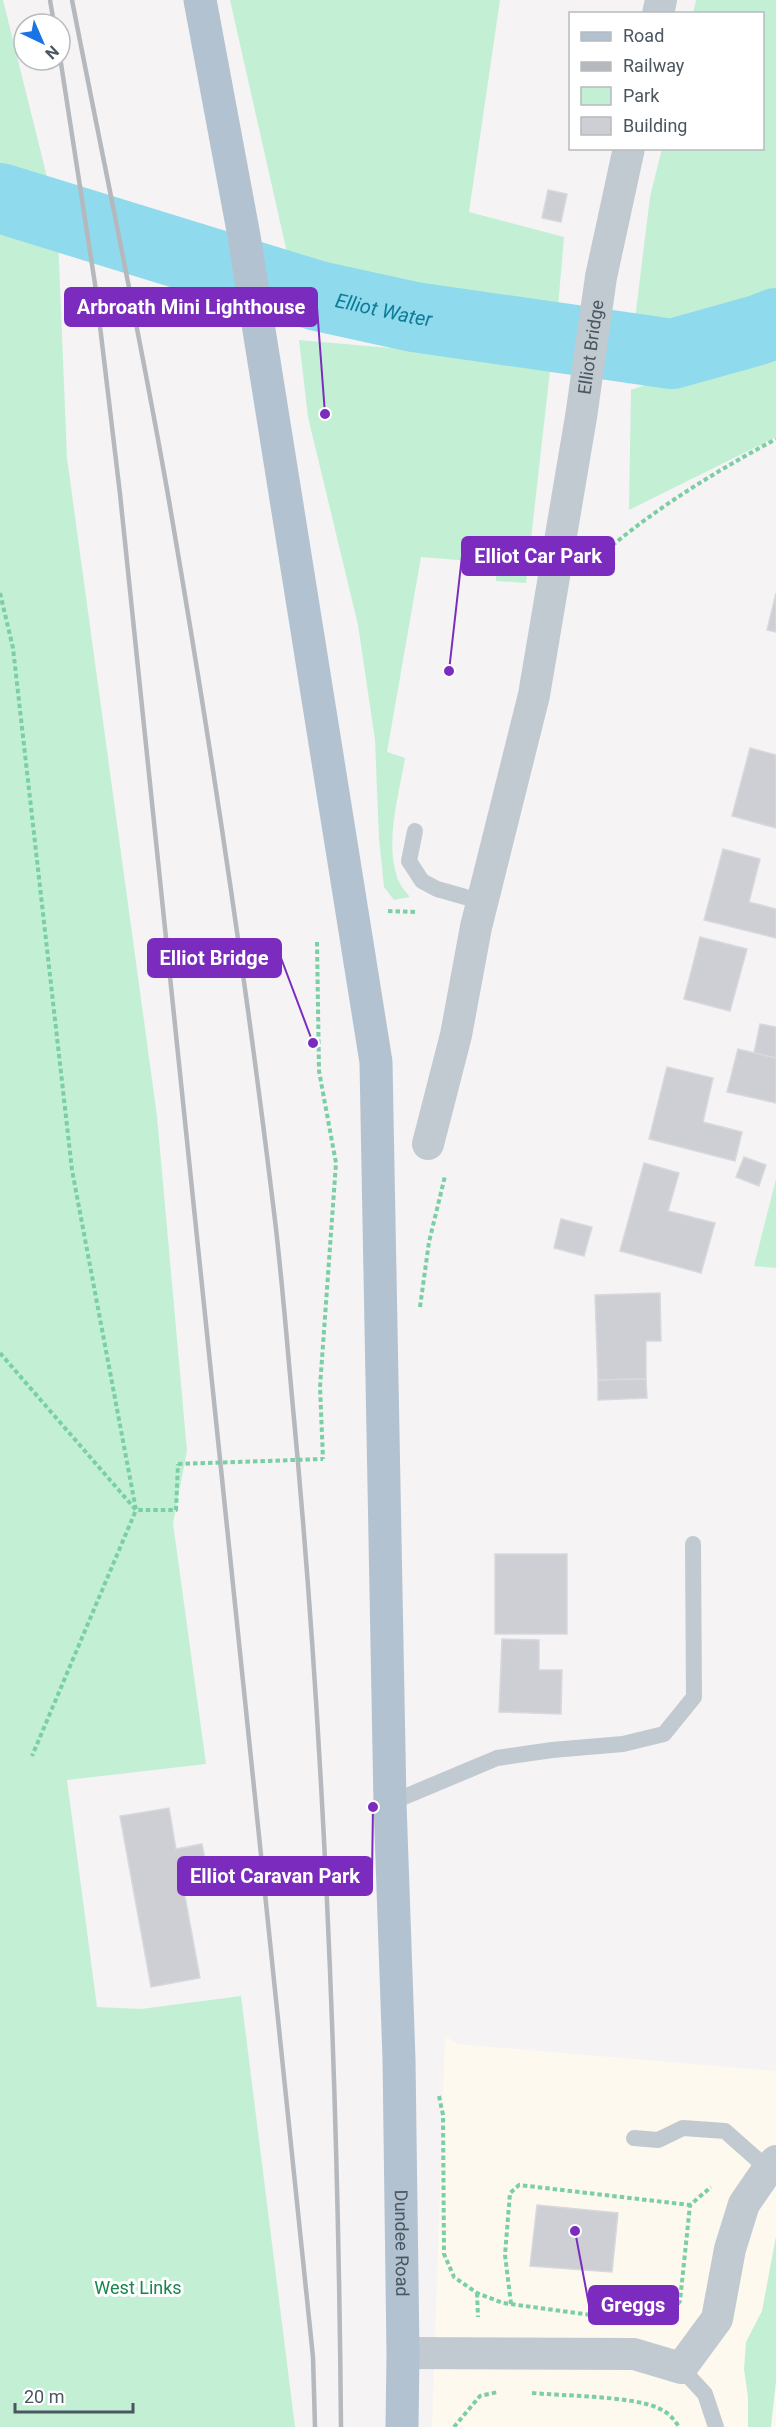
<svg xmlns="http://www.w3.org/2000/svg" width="776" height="2427" viewBox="0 0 776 2427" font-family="Roboto,sans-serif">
<rect width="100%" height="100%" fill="#f5f3f3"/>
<polygon fill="#fdf9ee" points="445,2036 458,2044 776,2071 776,2427 432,2427"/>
<g fill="#c3f0d4">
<polygon points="0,0 3,0 47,177 0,168"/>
<polygon points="230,0 500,0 469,212 564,237 556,331 290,266"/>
<polygon points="696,0 776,0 776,330 627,384 650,197 662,149 762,148 762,14 693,13"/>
<polygon points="0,229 58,237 67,458 157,1116 187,1451 173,1523 206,1764 67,1780 97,2007 141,2009 241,1996 295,2427 0,2427"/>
<polygon points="776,339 776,437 629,510 631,390"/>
<path d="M299,340L551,362L526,583L496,581V563L421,557L387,752L405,758C399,795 385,840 397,877C399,884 405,891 410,897L394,900L384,887L379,838L375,740L358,625L308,417Z"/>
<polygon points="776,1179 776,1268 754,1266"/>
<polygon points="776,2236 776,2381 771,2427 748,2427 748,2397 744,2369 746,2342 762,2311"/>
</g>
<polygon fill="#90daed" points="0,168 47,177 58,237 0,229"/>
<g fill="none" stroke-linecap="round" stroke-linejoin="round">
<path stroke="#90daed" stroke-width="70" id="s1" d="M0,198L318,296L414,317L672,354L758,330L776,323"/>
</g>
<g fill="#cdcfd5" stroke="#d7d9de" stroke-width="1.5">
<polygon points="548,190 567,194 561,222 542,218"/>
<polygon points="776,593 776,632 767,630"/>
<polygon points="750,748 776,755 776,828 732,816"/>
<polygon points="723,849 760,859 749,902 776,909 776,938 704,920"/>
<polygon points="700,937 747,949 730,1011 684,999"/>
<polygon points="760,1024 776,1027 776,1058 754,1053"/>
<polygon points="738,1049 776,1058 776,1103 727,1092"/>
<polygon points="667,1067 713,1078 703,1122 742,1132 735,1161 649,1139"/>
<polygon points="744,1157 766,1165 759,1186 736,1177"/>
<polygon points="644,1163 679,1173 668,1211 715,1223 701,1273 620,1251"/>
<polygon points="561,1219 592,1227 584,1256 554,1248"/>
<polygon points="660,1293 661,1341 646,1341 646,1379 598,1380 595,1295"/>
<polygon points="646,1379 647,1398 598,1400 598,1380"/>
<rect x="495" y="1554" width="72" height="80"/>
<polygon points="502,1639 539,1640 539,1670 562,1670 561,1714 499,1712"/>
<polygon points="169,1808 176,1849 202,1844 209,1881 183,1886 200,1978 151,1987 120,1816"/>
<polygon points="537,2205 618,2213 612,2272 530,2266"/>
</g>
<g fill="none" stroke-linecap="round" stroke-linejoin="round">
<g stroke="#7acfa5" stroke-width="4" stroke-dasharray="4.5 3" stroke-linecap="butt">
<path d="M595,560C651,511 711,474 776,439"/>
<polyline points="0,593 13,648 72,1170 136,1510 32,1756"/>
<polyline points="388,911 417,912"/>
<polyline points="317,942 319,1071 336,1163 320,1387 323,1459"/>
<polyline points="420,1307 429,1242 445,1176"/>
<polyline points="0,1353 136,1510 176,1510 178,1464"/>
<polyline points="439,2096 443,2115 444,2254 454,2277 477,2293 503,2303 591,2315"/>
<polyline points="477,2293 478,2317"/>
<polyline points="511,2304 505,2255 510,2193 519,2185 690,2205"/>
<polyline points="655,2321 671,2315 680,2301 690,2205 711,2187"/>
<path d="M532,2393C564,2396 632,2396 658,2408C668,2412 674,2419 679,2427"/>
<polyline points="454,2427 480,2396 498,2392"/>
</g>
<g stroke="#c1cad1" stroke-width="16">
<polyline points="415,831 409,861 422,881 437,889 483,902"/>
<polyline points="390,1803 497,1758 552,1750 623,1744 664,1734 694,1697 693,1544"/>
<polyline points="634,2138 658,2140 683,2128 725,2131 768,2169"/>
<polyline points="681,2368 705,2394 716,2427"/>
</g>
<g stroke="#c1cad1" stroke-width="32">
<polyline points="658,14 661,0"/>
<path id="s2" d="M428,1144L456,1035L476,927L534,695L581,417L601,277L629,148"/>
<polyline points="403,2353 634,2354 681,2368 717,2319 730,2249 744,2204 768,2169 776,2161"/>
</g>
<path stroke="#b3c2d0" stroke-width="33" id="s3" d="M200,0L244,236L376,1062L390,1803L399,2059L403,2353L402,2427"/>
<g stroke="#b5b8bd" stroke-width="4.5">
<polyline points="50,0 54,24"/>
<path d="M72,0C104,165 139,329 168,495C209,733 245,972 274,1212C282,1277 287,1343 293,1408C325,1747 338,2087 341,2427"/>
<polyline points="60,57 95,284 120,494 313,2357 315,2427"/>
</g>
<polyline stroke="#7acfa5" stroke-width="4" stroke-dasharray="4.5 3" stroke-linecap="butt" points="178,1464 323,1459"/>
</g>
<g text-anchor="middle" stroke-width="6" stroke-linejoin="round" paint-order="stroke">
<g font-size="18" fill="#4a5660" stroke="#fff">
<text dy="6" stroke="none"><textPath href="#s2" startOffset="814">Elliot Bridge</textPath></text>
<text dy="6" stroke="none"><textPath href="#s3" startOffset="2258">Dundee Road</textPath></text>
</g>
<g font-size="18" fill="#18844e" stroke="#fff">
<text x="138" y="2294">West Links</text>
</g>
<g font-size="20" font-style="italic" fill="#0d7c99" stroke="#fff">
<text dy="7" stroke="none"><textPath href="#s1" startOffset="400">Elliot Water</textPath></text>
</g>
</g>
<path fill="none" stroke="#7b2cbf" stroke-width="2" d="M325 414L317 307M449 671L462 556M313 1043L281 958M373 1807L372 1876M575 2231L589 2305"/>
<g fill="#7b2cbf" stroke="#fff" stroke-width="2">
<circle cx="325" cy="414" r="6"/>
<circle cx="449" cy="671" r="6"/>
<circle cx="313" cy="1043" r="6"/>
<circle cx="373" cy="1807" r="6"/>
<circle cx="575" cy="2231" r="6"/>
</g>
<g fill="#7b2cbf" stroke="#7b2cbf" stroke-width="2">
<rect x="65" y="288" width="252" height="38" rx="6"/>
<rect x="462" y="537" width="152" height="38" rx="6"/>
<rect x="148" y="939" width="133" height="38" rx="6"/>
<rect x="178" y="1857" width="194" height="38" rx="6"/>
<rect x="589" y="2286" width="89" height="38" rx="6"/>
</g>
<g font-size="20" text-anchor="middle" font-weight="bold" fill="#fff">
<text x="191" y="314">Arbroath Mini Lighthouse</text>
<text x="538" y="563">Elliot Car Park</text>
<text x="214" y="965">Elliot Bridge</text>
<text x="275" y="1883">Elliot Caravan Park</text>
<text x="633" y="2312">Greggs</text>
</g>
<rect x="569" y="12" width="195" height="138" fill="#ffffff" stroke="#b7bbbf" stroke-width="1.5"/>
<rect x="581" y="32" width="30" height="9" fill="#b3c2d0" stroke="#b7bbbf" stroke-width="1.5"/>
<text x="623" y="42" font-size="18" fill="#4a5660">Road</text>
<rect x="581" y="62" width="30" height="9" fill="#b5b8bd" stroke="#b7bbbf" stroke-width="1.5"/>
<text x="623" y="72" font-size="18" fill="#4a5660">Railway</text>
<rect x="581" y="87" width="30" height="18" fill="#c3f0d4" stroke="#b7bbbf" stroke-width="1.5"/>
<text x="623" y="102" font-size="18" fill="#4a5660">Park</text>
<rect x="581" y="117" width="30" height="18" fill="#cdcfd5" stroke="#b7bbbf" stroke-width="1.5"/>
<text x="623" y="132" font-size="18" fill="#4a5660">Building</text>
<g transform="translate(42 42) rotate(136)"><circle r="28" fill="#ffffff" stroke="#b7bbbf" stroke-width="1.5"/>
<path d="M0-4.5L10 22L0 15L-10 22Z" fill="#1b74e6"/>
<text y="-9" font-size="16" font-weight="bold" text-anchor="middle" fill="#4a5660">N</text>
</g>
<path d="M15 2403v9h118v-9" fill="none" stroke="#4a5660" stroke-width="3"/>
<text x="24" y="2403" font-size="18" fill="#4a5660" stroke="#ffffff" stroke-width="4.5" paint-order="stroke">20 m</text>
</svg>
